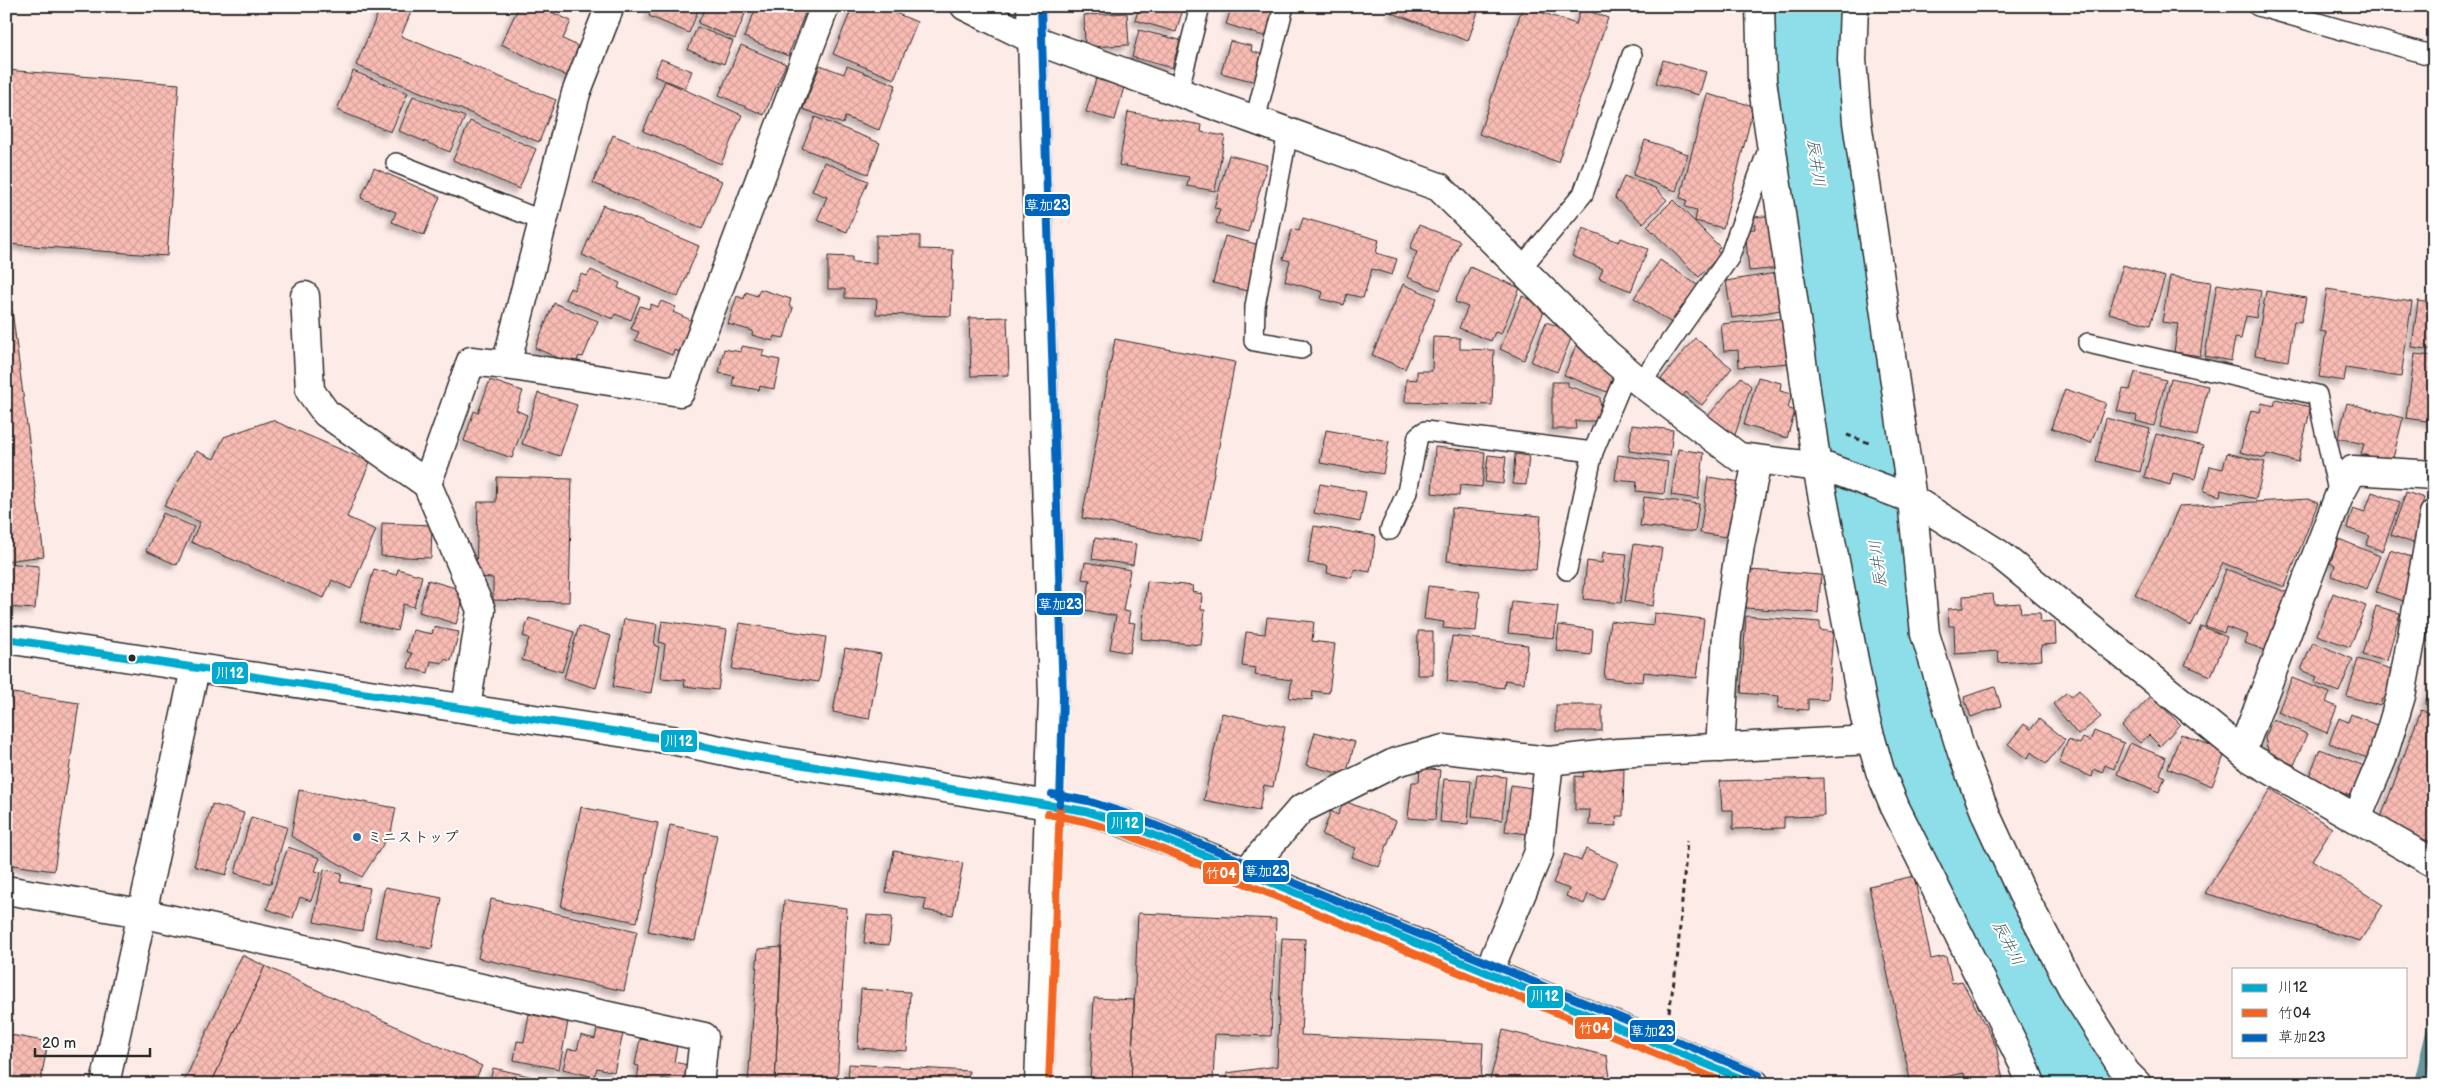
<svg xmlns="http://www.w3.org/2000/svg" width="2440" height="1090" viewBox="0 0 2440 1090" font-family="'Balsamiq Sans','Klee One',sans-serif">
<defs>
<pattern id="building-cross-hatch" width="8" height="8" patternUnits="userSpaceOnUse" patternTransform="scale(1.25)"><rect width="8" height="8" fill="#f8bcb4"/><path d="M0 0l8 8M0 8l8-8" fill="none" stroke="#d5a29b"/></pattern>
<filter id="shadow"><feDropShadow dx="-4.5" dy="4.5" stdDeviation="2.5" flood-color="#0004"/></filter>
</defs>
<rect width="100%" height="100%" fill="#fdebe8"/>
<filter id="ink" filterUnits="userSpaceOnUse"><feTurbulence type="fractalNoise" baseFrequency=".02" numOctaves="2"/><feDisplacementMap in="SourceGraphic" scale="10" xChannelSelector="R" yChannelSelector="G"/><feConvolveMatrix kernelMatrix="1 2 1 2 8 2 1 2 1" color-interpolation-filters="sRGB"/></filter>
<g filter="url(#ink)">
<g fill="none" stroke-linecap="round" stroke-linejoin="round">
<polyline stroke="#66969d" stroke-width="11" points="2419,1084 2434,1022"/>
<polyline stroke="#8edee9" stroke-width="69" points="1807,6 1810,111 1828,245 1859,410 1881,600 1928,783 2080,1084"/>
</g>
<g fill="url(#building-cross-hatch)" stroke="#2b2b2b" filter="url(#shadow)">
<polygon points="381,6 396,6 411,12 401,36 556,100 539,142 356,65"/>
<polygon points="519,6 539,6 571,21 563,39 584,49 571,78 501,44"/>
<polygon points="653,6 700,6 689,33 649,16"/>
<polygon points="706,6 748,6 735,39 698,23"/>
<polygon points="757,6 808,6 788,56 744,37"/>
<polygon points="853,6 879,6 917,22 894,79 833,54"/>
<polygon points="1140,6 1184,6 1176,32 1135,20"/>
<polygon points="1232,6 1277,6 1267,37 1226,24"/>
<polygon points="1395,6 1480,6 1468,41 1392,13"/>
<polygon points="1523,6 1576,24 1581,8 1608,18 1558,162 1479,134"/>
<polygon points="1127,13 1129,45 1085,47 1084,15"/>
<polygon points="697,27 733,41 724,64 688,50"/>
<polygon points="1139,30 1180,40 1172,68 1132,57"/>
<polygon points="1230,41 1252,46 1251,51 1264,55 1256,82 1221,73"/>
<polygon points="741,45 786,64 764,115 719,95"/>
<polygon points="661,59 692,71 685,88 654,76"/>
<polygon points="1663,60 1706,72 1699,95 1656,83"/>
<polygon points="820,65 844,74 847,66 896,85 879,130 845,117 843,124 803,109"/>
<polygon points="6,70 179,84 167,256 6,244"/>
<polygon points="353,71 408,93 391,132 337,110"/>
<polygon points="1096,79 1124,87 1115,120 1086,112"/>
<polygon points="665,81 742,115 721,164 643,131"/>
<polygon points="1707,94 1754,106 1723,228 1695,221 1697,210 1685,207 1687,200 1680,198"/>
<polygon points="413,96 465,117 450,152 399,131"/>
<polygon points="1128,112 1202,125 1201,132 1225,136 1215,191 1187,186 1189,177 1119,165"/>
<polygon points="815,117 880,143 868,174 802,148"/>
<polygon points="470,121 536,149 519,189 453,160"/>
<polygon points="613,135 722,181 702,229 593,183"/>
<polygon points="1645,140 1688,154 1676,191 1633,175"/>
<polygon points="1229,155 1267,165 1248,232 1216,223 1220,209 1214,208"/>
<polygon points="824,162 868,181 847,232 817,220 827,197 812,191"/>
<polygon points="374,168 440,197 424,235 392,222 396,212 361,198"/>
<polygon points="1624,176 1655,188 1667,200 1643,223 1615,198"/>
<polygon points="1673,200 1720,247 1717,251 1721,254 1699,277 1647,226"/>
<polygon points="603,205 699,246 678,297 582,255"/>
<polygon points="1775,215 1781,268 1749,271 1745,230 1755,229 1754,217"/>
<polygon points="1303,218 1379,240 1376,253 1397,259 1392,275 1372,269 1363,298 1347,294 1344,305 1321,299 1323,292 1285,281 1290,261 1283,259 1292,229 1299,231"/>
<polygon points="1419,225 1460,241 1440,290 1407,277 1417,252 1410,249"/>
<polygon points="1583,228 1619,242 1621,238 1648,249 1631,291 1599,278 1603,269 1572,256"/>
<polygon points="876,235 920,236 920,249 953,250 951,316 876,314 877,299 845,298 845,289 828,289 828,256 852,257 852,262 876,263"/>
<polygon points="1225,236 1260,245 1248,291 1213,283"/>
<polygon points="1660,260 1699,286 1673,324 1634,298"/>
<polygon points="2123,265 2165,277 2150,325 2109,313"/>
<polygon points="1470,267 1520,288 1501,334 1495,332 1491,341 1459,328 1468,307 1455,302"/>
<polygon points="591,270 620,283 618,288 640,297 631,320 615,314 613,319 565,299 570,288 574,290 581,274 587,276"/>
<polygon points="1776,273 1781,310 1732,318 1726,281"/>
<polygon points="2170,276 2211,282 2200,356 2174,352 2178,324 2162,322"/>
<polygon points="1403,284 1436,298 1405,369 1372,355"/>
<polygon points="2217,284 2261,291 2256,318 2246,316 2241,339 2235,338 2231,361 2205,356"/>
<polygon points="760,289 791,299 789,306 793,308 784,338 774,336 773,341 752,335 753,331 728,324 737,296 744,299 746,292 757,296"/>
<polygon points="2327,289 2412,302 2401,377 2346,368 2344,381 2319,377 2326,332 2320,331"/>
<polygon points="2266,291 2306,298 2301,322 2294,321 2288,361 2255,355"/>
<polygon points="1522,296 1546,306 1524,360 1500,349"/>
<polygon points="661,301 676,307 673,312 693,321 679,352 674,350 672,355 635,340 639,332 631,329 640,306 649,309 651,304 658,307"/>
<polygon points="2418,301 2434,303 2434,350 2412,347"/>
<polygon points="554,303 598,321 583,357 579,356 575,365 535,348"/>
<polygon points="6,310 12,310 44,556 6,561"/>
<polygon points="1007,317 1009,375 971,376 969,318"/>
<polygon points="1786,318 1790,363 1739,367 1738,350 1724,351 1721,324"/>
<polygon points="1546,322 1574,332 1557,372 1531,362"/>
<polygon points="1433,337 1460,338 1460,349 1494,350 1492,405 1405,402 1406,379 1417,380 1417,371 1432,371"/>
<polygon points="1695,338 1732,368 1702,405 1686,392 1682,397 1661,379"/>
<polygon points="1115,339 1235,362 1201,541 1082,518"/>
<polygon points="1577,343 1613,377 1607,392 1564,375"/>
<polygon points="742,346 764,350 762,356 780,360 774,389 760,386 759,390 732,385 734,376 719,373 724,349 741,352"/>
<polygon points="2415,354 2434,356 2434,422 2406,418"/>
<polygon points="2135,372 2166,380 2154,426 2136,421 2137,416 2117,411 2123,389 2130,390"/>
<polygon points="1741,377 1751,386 1734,438 1708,416"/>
<polygon points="1758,377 1781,383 1780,391 1792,394 1788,408 1795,411 1787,438 1744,425"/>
<polygon points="2171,378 2208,386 2197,436 2160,427"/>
<polygon points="490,380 523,391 516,410 527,415 512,458 464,441 474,411 478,413"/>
<polygon points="1552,382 1568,382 1568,386 1600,397 1601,421 1575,421 1576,429 1552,429"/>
<polygon points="2065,389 2106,403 2091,443 2051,428"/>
<polygon points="538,393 577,405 560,456 522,444"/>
<polygon points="2276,399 2311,407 2298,462 2267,454 2265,458 2240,452 2251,410 2260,412 2262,403 2274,406"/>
<polygon points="2347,403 2403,418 2392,462 2361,454 2364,444 2338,438"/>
<polygon points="2106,418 2150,429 2140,472 2096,461"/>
<polygon points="272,420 370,462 347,517 376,530 351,589 332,580 324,598 191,542 200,522 164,506 196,451 214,459 224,437"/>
<polygon points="1632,425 1673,430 1670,456 1629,451"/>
<polygon points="1326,430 1389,441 1383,474 1320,463"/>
<polygon points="2156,434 2203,446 2195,479 2173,473 2170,485 2144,477"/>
<polygon points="1435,447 1485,452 1482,487 1460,485 1459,496 1432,493"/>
<polygon points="1678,449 1704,453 1698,499 1671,495"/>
<polygon points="2227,453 2265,462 2256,499 2221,490 2220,496 2204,491 2210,466 2223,469"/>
<polygon points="1515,454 1529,456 1526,485 1513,484"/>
<polygon points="1488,455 1506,457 1503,484 1485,482"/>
<polygon points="1618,455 1668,462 1664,494 1636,491 1637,482 1615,480"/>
<polygon points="497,477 572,479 569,602 493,600 493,578 476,577 478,502 496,502"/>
<polygon points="1708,477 1741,482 1733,538 1700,533"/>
<polygon points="1320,484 1366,492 1360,522 1314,513"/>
<polygon points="2372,492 2400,502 2382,551 2366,545 2370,536 2347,528 2353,508 2365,512"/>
<polygon points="2406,492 2424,498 2422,506 2429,508 2416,544 2391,535"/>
<polygon points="1644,497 1699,504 1695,532 1640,526"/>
<polygon points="2309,499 2318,503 2285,587 2223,563 2191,626 2135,594 2165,540 2179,506"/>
<polygon points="1452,508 1541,516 1536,570 1447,561"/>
<polygon points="163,513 194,527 177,565 146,551"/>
<polygon points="382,523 432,525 431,558 381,556"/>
<polygon points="1314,526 1376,536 1370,572 1354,569 1352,578 1327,573 1328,566 1308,563"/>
<polygon points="1095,538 1136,544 1133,565 1092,559"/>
<polygon points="2339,539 2380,556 2367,589 2332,576 2335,565 2330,563"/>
<polygon points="1634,544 1662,548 1653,606 1625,601"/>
<polygon points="2390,550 2421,560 2407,602 2376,592"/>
<polygon points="1603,552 1627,554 1621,603 1583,599 1587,561 1602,563"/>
<polygon points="1085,562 1130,570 1123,611 1130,612 1128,622 1135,623 1130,653 1110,649 1116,616 1085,610 1090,580 1082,579"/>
<polygon points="6,563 39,566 35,609 6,607"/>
<polygon points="374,569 396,575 398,569 422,576 414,607 403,604 397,631 360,621"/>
<polygon points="2226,569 2291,594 2270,652 2245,643 2248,635 2226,627 2224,633 2205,626"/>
<polygon points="1749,570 1821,575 1818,613 1746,608"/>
<polygon points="428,580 459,589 457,595 464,597 456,624 419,612"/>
<polygon points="1147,581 1193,586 1192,592 1202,594 1201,610 1205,610 1201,645 1141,639"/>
<polygon points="1428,586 1480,592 1476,631 1443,628 1444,622 1424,619"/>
<polygon points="2333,593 2366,606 2350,647 2317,635"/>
<polygon points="1993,594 1994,605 2020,603 2021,613 2040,613 2041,623 2055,622 2056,644 2041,645 2042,660 1999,663 1998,651 1955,654 1954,626 1949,626 1948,609 1963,608 1963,596"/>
<polygon points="1512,601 1558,606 1554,638 1508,633"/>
<polygon points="2376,606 2400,613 2387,661 2362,655"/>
<polygon points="1654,613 1704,619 1697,678 1644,672 1643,682 1604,678 1610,621 1653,626"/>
<polygon points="1746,616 1820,622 1820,630 1833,632 1828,700 1808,699 1808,710 1778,708 1779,696 1741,693"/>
<polygon points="1267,617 1314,622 1312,641 1335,644 1329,693 1313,691 1312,700 1289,698 1292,680 1255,675 1256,668 1242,666 1246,632 1265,634"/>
<polygon points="529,618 574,632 562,672 522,660 529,638 523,636"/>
<polygon points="624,619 657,624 654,645 659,647 651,693 613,687"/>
<polygon points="662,621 727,630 718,690 684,686 685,680 661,678 665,644 659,642"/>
<polygon points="740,623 826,637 819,682 732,669"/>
<polygon points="1559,625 1593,630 1591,655 1556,651"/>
<polygon points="579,626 611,636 596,688 564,678"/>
<polygon points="2201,626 2227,637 2211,676 2185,665"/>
<polygon points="434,627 459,632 451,661 444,659 443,663 431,661 428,673 408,668 412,653 407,652 413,630 432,634"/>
<polygon points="1418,631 1433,631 1433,675 1417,675"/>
<polygon points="1452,636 1528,645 1524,683 1505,680 1504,688 1447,681"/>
<polygon points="2313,642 2353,659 2339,692 2315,683 2317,677 2301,670"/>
<polygon points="845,648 881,654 869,719 833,712"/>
<polygon points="2358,659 2398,671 2388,700 2382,699 2380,706 2347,696"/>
<polygon points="2292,678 2330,693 2326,702 2337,707 2327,733 2278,712"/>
<polygon points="2434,678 2434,707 2425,704"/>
<polygon points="1995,687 2001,706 1971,717 1964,697"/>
<polygon points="2079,690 2101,717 2078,735 2053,704 2067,692 2071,697"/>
<polygon points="6,692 79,703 54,871 6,864"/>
<polygon points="2151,696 2180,724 2160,746 2149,735 2140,743 2122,726"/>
<rect x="1556" y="705" width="46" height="26"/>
<polygon points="2421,710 2434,714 2434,843 2379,823"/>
<polygon points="1222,713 1285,727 1273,787 1264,785 1259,811 1204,800"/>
<polygon points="2351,714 2380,726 2367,758 2329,743 2339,718 2348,722"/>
<polygon points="2039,719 2065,740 2046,764 2031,752 2027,759 2008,744 2024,724 2031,729"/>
<polygon points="2273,719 2307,734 2294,765 2269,754 2265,738"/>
<polygon points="2094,731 2124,743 2114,769 2105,765 2102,773 2094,769 2092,777 2059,763 2068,740 2080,744 2083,738 2090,741"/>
<polygon points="1315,732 1355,742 1346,775 1306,765"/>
<polygon points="2181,734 2226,751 2212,786 2168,768"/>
<polygon points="2130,743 2166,758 2160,774 2165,777 2159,792 2117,774"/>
<polygon points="2320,749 2367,767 2355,798 2308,779"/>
<polygon points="1420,768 1440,770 1435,820 1408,818 1412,782 1419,782"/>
<polygon points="1584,768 1624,768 1623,816 1616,816 1617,826 1589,825 1590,810 1575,810 1575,776 1583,777"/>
<polygon points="1477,774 1506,777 1502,820 1472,817"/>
<polygon points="1823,778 1824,816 1784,817 1784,828 1733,829 1733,810 1722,810 1720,781"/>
<polygon points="1444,779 1471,781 1468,824 1440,822"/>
<polygon points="1511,785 1539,789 1528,834 1505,831"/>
<polygon points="2271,789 2332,828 2312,860 2383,905 2360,941 2205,893"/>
<polygon points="299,790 396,808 391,832 362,877 291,836"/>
<polygon points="1344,801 1396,821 1379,867 1352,857 1356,848 1322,835 1331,811 1338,815"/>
<polygon points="212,804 244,813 226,875 194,866"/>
<polygon points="581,807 658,823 637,922 561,907"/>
<polygon points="251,817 287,827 271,884 235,873"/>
<polygon points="670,825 717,835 695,941 648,931"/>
<polygon points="288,847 320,858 315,871 321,872 311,901 300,897 293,918 267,909"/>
<polygon points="1586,849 1618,863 1603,900 1588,894 1584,904 1566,896 1569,889 1553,883 1565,854 1581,861"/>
<polygon points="894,851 963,863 953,915 924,910 926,899 886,892"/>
<polygon points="324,869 342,873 340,882 370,888 362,931 314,922"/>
<polygon points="1914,876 1931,959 1946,956 1952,983 1962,981 1996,1046 2004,1084 1966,1084 1964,1073 1911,1084 1869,886"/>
<polygon points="385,887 442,898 432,949 375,937"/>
<polygon points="491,899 637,931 624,991 478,958"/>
<polygon points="784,900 847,908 837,1084 775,1084"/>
<polygon points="1138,913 1276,919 1271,1036 1215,1034 1213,1084 1131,1084"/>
<polygon points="867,915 892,917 889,945 864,943"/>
<polygon points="1282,938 1305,939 1301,1035 1483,1043 1481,1084 1226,1084 1227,1073 1277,1066"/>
<polygon points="781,947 775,1084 748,1084 758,949"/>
<polygon points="242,955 265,966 211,1084 183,1084"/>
<polygon points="265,966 482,1066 473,1084 211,1084"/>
<polygon points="861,989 910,992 907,1051 858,1048"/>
<polygon points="1094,998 1134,1000 1131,1084 1090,1084"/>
<polygon points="529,1014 568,1022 559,1069 514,1060 517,1041 524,1042"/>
<polygon points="597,1028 623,1034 614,1072 597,1068 594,1077 563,1069 568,1049 577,1050 581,1035 595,1039"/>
<polygon points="1503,1030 1607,1056 1611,1084 1489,1084"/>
<polygon points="6,1034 48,1042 40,1084 6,1078"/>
<polygon points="640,1039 677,1046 674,1062 688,1065 685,1083 662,1078 661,1084 637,1081 639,1066 635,1065"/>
<polygon points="849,1064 969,1071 968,1084 848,1084"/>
<polygon points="493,1068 565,1084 489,1084"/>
</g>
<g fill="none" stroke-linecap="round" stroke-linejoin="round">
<defs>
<g id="lane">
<polyline points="2258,6 2434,56"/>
<polyline points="1178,92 1200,6"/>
<polyline points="1255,120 1284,6"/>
<polyline points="1288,132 1255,306 1254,341 1301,349"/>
<polyline points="396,163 543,221"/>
<polyline points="1521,268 1583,194 1632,55"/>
<polyline points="2088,343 2317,395 2339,496"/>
<polyline points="1641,383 1729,258 1769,147"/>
<polyline points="1390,530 1407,492 1418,436 1425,431 1593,452"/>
<polyline points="1567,570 1593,452 1627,371"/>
</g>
<g id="street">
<polyline points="610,6 576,93 506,365 680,392 825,6"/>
<polyline points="965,6 1032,39 1439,187 1607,354 1641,383 1739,457 1829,468 1912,499 1999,554 2250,758 2434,863"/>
<polyline points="1760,6 1762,80 1817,467 1865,718 1880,771 1895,807 2023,1063 2031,1084"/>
<polyline points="1854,6 1852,60 1857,122 1912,499 1925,634 1962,753 1987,817 2022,893 2075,993 2126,1073 2137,1084"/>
<polyline points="305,296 310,391 326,413 427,484 481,610 466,708"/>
<polyline points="427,484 471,361 506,365"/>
<polyline points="1720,748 1727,634 1740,545 1757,461"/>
<polyline points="2242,751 2339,496 2353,470 2434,475"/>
<polyline points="2357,818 2382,759 2401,696 2434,514"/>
<polyline points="1246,872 1301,809 1396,762 1444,749 1549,761 1617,753 1871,740"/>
<polyline points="6,890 141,913 704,1037 699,1084"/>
<polyline points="1488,973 1539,852 1549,761"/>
<polyline points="105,1084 195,669"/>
</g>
<g id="secondary">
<polyline points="1031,6 1053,697 1039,1084"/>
<polyline points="6,639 672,740 749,756 1085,811 1124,823 1246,872 1755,1084"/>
</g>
</defs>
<use href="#lane" stroke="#2b2b2b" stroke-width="22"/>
<use href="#street" stroke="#2b2b2b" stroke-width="31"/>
<use href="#secondary" stroke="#2b2b2b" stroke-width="31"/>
<g stroke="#2b2b2b" stroke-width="3" stroke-dasharray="5 4" stroke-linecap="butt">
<polyline points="1847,435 1869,443"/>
<polyline points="1669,1012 1677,962 1687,841"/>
</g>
<use href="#lane" stroke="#fff" stroke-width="19"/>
<use href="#street" stroke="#fff" stroke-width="28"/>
<use href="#secondary" stroke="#fff" stroke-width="28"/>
<defs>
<polyline id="bus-1" points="6,639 672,740 749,756 1085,811 1124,823 1246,872 1754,1084"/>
<g id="bus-2">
<polyline points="1048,814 1083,821 1121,832 1728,1084"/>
<polyline points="1049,1084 1060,804"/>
</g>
<g id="bus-3">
<polyline points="1041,6 1063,697 1060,804"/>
<polyline points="1052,794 1088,801 1128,814 1759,1075"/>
</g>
</defs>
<use href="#bus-1" stroke="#fff" stroke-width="11"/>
<use href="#bus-2" stroke="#fff" stroke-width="11"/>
<use href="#bus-3" stroke="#fff" stroke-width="11"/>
<use href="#bus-1" stroke="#00a9ce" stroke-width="8"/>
<use href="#bus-2" stroke="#f26522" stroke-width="8"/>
<use href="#bus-3" stroke="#0065bd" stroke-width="8"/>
</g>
</g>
<circle fill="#2b2b2b" stroke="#fff" stroke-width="2" cx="132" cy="658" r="4.5"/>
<circle fill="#1f6fb2" stroke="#fff" stroke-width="2" cx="357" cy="837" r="5"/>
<g text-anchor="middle" stroke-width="4" stroke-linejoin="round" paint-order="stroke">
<g font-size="15" font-weight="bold" fill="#2b2b2b" stroke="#fff" text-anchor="start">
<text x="367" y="842">ミニストップ</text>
</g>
<g font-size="16" font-style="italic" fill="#496164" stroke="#fff">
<text transform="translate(1817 163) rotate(82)" y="6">辰井川</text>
<text transform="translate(1877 564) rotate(-97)" y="6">辰井川</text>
<text transform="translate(2009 943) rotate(63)" y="6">辰井川</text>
</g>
</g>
<g stroke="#fff" stroke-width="2">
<rect x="1024" y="193" width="47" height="24" rx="5" fill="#0065bd"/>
<rect x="1036" y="592" width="48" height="24" rx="5" fill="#0065bd"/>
<rect x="211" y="661" width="38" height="24" rx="5" fill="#00a9ce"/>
<rect x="660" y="729" width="38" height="24" rx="5" fill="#00a9ce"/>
<rect x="1106" y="811" width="38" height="24" rx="5" fill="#00a9ce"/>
<rect x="1242" y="859" width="48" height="24" rx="5" fill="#0065bd"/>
<rect x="1202" y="861" width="38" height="24" rx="5" fill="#f26522"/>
<rect x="1526" y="985" width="38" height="24" rx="5" fill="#00a9ce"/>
<rect x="1574" y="1016" width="39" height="24" rx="5" fill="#f26522"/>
<rect x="1629" y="1019" width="47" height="24" rx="5" fill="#0065bd"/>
</g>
<g font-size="14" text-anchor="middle" font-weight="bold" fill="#fff">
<text x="1047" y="210">草加23</text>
<text x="1060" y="609">草加23</text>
<text x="230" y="678">川12</text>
<text x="679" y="746">川12</text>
<text x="1125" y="828">川12</text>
<text x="1266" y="876">草加23</text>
<text x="1221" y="878">竹04</text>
<text x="1545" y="1001">川12</text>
<text x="1594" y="1033">竹04</text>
<text x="1652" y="1036">草加23</text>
</g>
<rect width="2440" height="1090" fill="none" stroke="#fff" stroke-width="25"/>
<rect x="12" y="12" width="2415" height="1065" fill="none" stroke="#2b2b2b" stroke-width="2" filter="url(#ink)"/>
<rect x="2232" y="968" width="175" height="90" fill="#ffffff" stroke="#aaaaaa"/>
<rect x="2242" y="984" width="25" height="8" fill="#00a9ce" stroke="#aaaaaa"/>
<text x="2278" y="992" font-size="15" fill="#2b2b2b">川12</text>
<rect x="2242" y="1009" width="25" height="8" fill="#f26522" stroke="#aaaaaa"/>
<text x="2278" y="1018" font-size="15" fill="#2b2b2b">竹04</text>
<rect x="2242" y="1034" width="25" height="8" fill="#0065bd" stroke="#aaaaaa"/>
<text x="2278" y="1042" font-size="15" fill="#2b2b2b">草加23</text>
<path d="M35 1048v8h115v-8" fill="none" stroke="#2b2b2b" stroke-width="2.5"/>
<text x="42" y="1048" font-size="15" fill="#2b2b2b" stroke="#ffffff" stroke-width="4" paint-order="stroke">20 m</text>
</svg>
